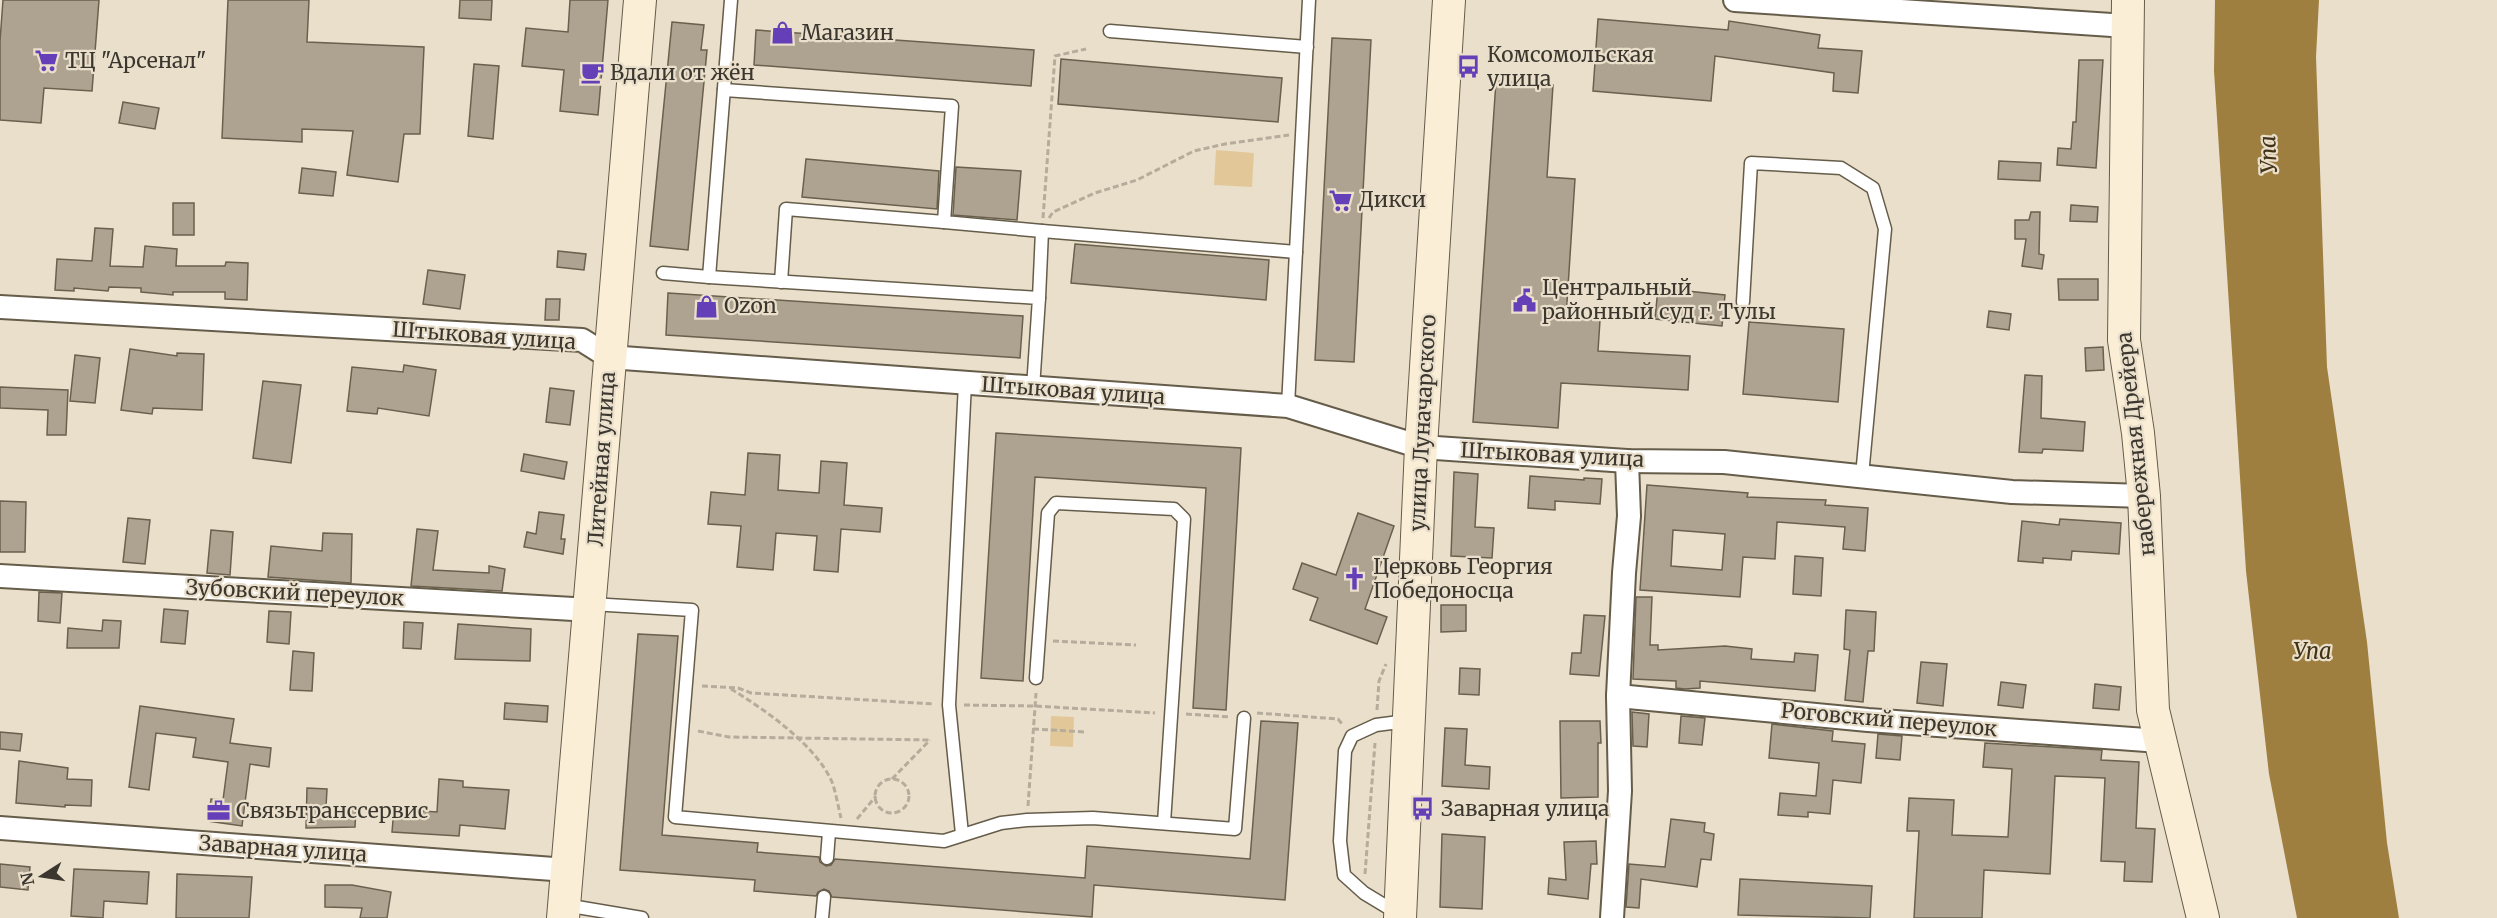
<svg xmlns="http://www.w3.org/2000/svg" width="2497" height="918" viewBox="0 0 2497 918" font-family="Merriweather,serif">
<rect width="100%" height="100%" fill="#eadfcb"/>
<g fill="#e2c899">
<polygon points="1216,150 1254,153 1252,187 1214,185"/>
<polygon points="1051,716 1074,717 1073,747 1050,746"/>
</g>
<polygon fill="#9f7f40" points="2215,0 2319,0 2316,57 2327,367 2367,642 2387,843 2399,918 2297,918 2296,913 2269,774 2246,571 2214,71"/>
<g fill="#aea390" stroke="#69604e" stroke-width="1.5" fill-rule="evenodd">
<polygon points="3,0 99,0 92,91 44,88 41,123 0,120 0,41"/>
<polygon points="228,0 309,0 307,42 424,47 420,134 404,134 398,182 347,175 353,131 302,129 302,142 222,138"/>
<polygon points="460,0 492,0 491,20 459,18"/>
<polygon points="570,0 608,0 598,115 560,111 564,70 522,66 526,28 568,32"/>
<polygon points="1598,19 1728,30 1729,21 1820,35 1818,48 1862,51 1858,93 1833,91 1834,73 1715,56 1711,101 1593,91"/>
<polygon points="672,22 704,25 701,50 707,50 688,250 650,246"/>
<polygon points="756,30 1034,50 1031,86 754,65"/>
<polygon points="1332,38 1371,40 1354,362 1315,360"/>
<polygon points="1061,59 1282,78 1278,122 1058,104"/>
<polygon points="2079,60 2103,60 2096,168 2057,165 2058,148 2071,149 2073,122 2076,122"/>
<polygon points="474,64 499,66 493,139 468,136"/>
<polygon points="1496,81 1553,85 1547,177 1575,179 1566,318 1600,320 1598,351 1690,356 1688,390 1561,383 1558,428 1473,422"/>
<polygon points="123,102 159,108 155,129 119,123"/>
<polygon points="806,159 939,171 937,209 802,197"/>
<polygon points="1999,161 2041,163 2040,181 1998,179"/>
<polygon points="956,167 1021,171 1017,220 953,215"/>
<polygon points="302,168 336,172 333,196 299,193"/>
<rect x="173" y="203" width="21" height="32"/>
<polygon points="2071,205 2098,207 2097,222 2070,221"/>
<polygon points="2031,212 2040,212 2039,254 2044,255 2042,269 2022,266 2026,239 2015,239 2015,220 2029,220"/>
<polygon points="95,228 113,229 110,266 143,267 145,246 177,249 176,266 225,266 226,262 248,263 247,300 225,299 225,292 173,292 173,295 141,292 141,288 109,287 108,291 74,288 74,291 55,290 57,259 92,261"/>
<polygon points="1075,244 1269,260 1266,300 1071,283"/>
<polygon points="558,251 586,254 584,270 557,267"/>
<polygon points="428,270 465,275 460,309 423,304"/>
<polygon points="2058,279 2098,279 2098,300 2059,300"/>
<polygon points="1658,288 1725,295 1722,326 1655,319"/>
<polygon points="668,293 1023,316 1020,358 666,335"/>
<polygon points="546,299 560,299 559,320 545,320"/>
<polygon points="1989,311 2011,314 2009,330 1987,327"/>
<polygon points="1749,322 1844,329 1838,402 1743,394"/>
<polygon points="2103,347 2104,370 2086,371 2085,348"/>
<polygon points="130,349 177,356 177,353 204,354 202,410 153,408 152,414 121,410"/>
<polygon points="75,355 100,358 95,403 70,401"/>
<polygon points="404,365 436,370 429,416 378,408 377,414 347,411 352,367 403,372"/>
<polygon points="2025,375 2042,376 2041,418 2085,422 2083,451 2043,449 2042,453 2019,452"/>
<polygon points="263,381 301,385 291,463 253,458"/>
<polygon points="0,387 68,390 66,435 47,435 48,410 0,408"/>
<polygon points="550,388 574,391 570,425 546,422"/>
<polygon points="996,433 1241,448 1226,710 1193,708 1206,488 1035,477 1023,681 981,678"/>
<polygon points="748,453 780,455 778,490 819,493 821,461 847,463 844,505 882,508 880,532 841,529 838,572 814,570 817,536 776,533 773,570 737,567 741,526 708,524 711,492 745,495"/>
<polygon points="524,454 567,462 564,479 521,471"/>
<polygon points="1454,472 1478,474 1475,527 1494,528 1492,558 1451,556"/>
<polygon points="1530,476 1584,480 1584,478 1602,479 1600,504 1555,501 1555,510 1528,508"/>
<path d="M1647,485L1748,493L1747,497L1826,500L1825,505L1868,508L1865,551L1843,549L1845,527L1777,522L1775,559L1743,557L1740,597L1640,590ZM1673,530L1725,534L1722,570L1671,566Z"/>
<polygon points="0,501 26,502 25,552 0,552"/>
<polygon points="539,512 564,515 561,539 565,539 563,554 524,547 527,532 536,534"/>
<polygon points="1358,513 1394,526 1365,609 1387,617 1377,644 1310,620 1318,598 1293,589 1302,563 1336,575"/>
<polygon points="128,518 150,520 145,564 123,562"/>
<polygon points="2060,519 2121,523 2119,554 2072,551 2071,560 2043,558 2043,563 2018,561 2022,521 2059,525"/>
<polygon points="417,529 438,531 433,570 489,573 489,566 505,569 502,591 411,586"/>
<polygon points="211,530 233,532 230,575 207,573"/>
<polygon points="323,533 352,534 351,583 268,577 271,546 322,551"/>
<polygon points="1795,556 1823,558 1821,596 1793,594"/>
<polygon points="39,592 62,593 60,623 38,621"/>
<polygon points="1636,597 1652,597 1650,645 1658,645 1658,650 1725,646 1752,649 1751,659 1794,662 1795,653 1818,655 1815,691 1700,681 1700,688 1685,689 1676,688 1676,681 1633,679"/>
<polygon points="1441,605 1466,605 1466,631 1441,632"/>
<polygon points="164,609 188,611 185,644 161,642"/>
<polygon points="1846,610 1876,612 1874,651 1868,651 1863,702 1845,700 1850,650 1844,649"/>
<polygon points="269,611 291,612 289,644 267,642"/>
<polygon points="1584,615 1605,616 1599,676 1570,674 1572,653 1581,653"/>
<polygon points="103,620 121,621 119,648 67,648 68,628 102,631"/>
<polygon points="404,622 423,623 421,649 403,648"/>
<polygon points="458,624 531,629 530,661 455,659"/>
<polygon points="638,634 678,636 662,835 758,843 757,852 819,857 820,862 826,866 831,865 835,859 1085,878 1087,846 1250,859 1261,721 1298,723 1285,900 1094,885 1092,917 832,897 829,891 824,889 818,892 816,896 754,891 755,880 620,870"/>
<polygon points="293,651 314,653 312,691 290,690"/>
<polygon points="1921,662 1947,664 1943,706 1917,703"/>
<polygon points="1460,668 1480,669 1479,695 1459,694"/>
<polygon points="2001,682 2026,685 2023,708 1998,705"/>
<polygon points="2095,684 2121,687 2119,710 2093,708"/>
<polygon points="505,703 548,706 547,722 504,719"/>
<polygon points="140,706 234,719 230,743 271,748 269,767 250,764 242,826 208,821 211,799 223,800 228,762 193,757 196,738 156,733 149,790 129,787"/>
<polygon points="1632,712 1649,714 1647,747 1633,746"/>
<polygon points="1681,716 1705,718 1702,745 1679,743"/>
<polygon points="1560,721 1600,721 1601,743 1598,743 1598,797 1561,798"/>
<polygon points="1772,724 1833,731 1832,741 1865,744 1861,783 1833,780 1830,814 1808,812 1808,817 1778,815 1780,793 1816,796 1819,763 1769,758"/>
<polygon points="1445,728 1467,729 1465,765 1490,767 1489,789 1442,786"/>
<polygon points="0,732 22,734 20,751 0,749"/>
<polygon points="1878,734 1902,736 1900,760 1876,758"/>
<polygon points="1985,743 2102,750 2101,760 2139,762 2136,828 2155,829 2152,882 2124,881 2125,862 2101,861 2105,778 2055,776 2050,874 1984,870 1982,918 1914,918 1919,831 1907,831 1909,798 1954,800 1952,835 2008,837 2012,769 1983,767"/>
<polygon points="19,761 68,768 67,779 92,780 91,806 65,805 65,807 16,803"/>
<polygon points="439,779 463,781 463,787 509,790 505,829 460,825 459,836 392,832 394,809 437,812"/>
<polygon points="307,788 327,789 326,807 356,807 355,827 306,828"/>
<polygon points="1671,819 1705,823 1704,832 1714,834 1711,860 1701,859 1697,887 1641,879 1639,908 1626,907 1629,864 1665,867"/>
<polygon points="1442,834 1485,837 1482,909 1440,907"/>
<polygon points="1596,841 1597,864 1591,864 1588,899 1548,894 1549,878 1566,880 1564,842"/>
<polygon points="0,864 30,867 28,890 0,887"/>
<polygon points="74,869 149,872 147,904 104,901 103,918 71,916"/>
<polygon points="177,874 252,877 249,918 176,918"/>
<polygon points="1740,879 1872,886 1870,918 1738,915"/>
<polygon points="325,885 352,885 391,892 387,918 360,918 362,908 325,907"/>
</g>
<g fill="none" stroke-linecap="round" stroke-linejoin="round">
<defs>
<g id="lane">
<polyline points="1110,31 1307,47"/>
<polyline points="724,90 952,106 944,222 1042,231 1039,298"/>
<polyline points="1042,231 1296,252"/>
<polyline points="663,273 709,277 731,0"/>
<polyline points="709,277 1039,298 1033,388"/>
<polyline points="781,282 786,209 944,222"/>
<polyline points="1743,302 1751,163 1841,168 1873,188 1885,229 1862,476"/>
<polyline points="1288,406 1309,0"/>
<polyline points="591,604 692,610 675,817 944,841 1001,823 1027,820 1093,818 1235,829 1244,718"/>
<polyline points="1036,678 1048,513 1056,503 1174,509 1184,519 1164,823"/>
<polyline points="962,834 949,705 965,383"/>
<polyline points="827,858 829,832"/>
<polyline points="565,905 642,918"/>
<polyline points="1397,913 1364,893 1344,875 1340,841 1345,751 1352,736 1376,725 1407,721"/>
<polyline points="822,918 824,897"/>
</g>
<g id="street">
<polyline points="1735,0 2127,26"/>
<polyline points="0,307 582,340 609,357 1288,406 1421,447 1627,461 1724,462 2012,492 2144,496"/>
<polyline points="0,576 591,610"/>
<polyline points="1618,696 1868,720 2160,741"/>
<polyline points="0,828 567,870"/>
<polyline points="1612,918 1620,791 1618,696 1624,573 1629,516 1627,461"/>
</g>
<g id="secondary">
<polyline points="2128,0 2124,340 2138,433 2144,496 2153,710 2203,918"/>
<path d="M563,918C591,612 613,306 640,0"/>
<polyline points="1400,918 1421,447 1449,0"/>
</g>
</defs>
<use href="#lane" stroke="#655c4a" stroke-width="15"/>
<use href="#street" stroke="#655c4a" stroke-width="26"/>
<use href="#secondary" stroke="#655c4a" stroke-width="34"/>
<g stroke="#b5ac9c" stroke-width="3" stroke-dasharray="6 3" stroke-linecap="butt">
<polyline points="1043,218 1055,56 1086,49"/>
<polyline points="1049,218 1053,212 1095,193 1137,180 1194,151 1225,144 1289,135"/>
<polyline points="1053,641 1136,645"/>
<polyline points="702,686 738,688 751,693 934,704"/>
<path d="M731,689C764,709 816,745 832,782C836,793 838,806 841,818"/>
<polyline points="964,705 1035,706 1155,713"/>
<polyline points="1377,710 1379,681 1386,664"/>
<polyline points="1257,713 1338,719 1343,725"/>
<polyline points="1186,714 1230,717"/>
<polyline points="1033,729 1086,732"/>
<polyline points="698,731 729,737 930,740"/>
<polyline points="892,779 930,740"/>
<circle cx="892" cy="796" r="17"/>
<polyline points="1028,806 1036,693"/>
<polyline points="857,819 876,796"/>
<polyline points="1365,874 1375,743"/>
</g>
<use href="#lane" stroke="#fff" stroke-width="12"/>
<use href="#street" stroke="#fff" stroke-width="22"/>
<use href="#secondary" stroke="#faeed7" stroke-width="32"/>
</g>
<defs>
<symbol id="shop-bare" viewBox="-9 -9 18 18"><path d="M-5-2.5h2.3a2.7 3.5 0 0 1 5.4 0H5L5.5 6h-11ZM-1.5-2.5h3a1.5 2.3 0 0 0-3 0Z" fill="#643fb7" stroke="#eadfcb" stroke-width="2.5" paint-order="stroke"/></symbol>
<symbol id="supermarket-bare" viewBox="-9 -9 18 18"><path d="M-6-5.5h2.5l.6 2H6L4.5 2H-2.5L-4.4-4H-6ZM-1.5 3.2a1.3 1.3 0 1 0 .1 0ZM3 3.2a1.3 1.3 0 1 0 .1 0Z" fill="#643fb7" stroke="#eadfcb" stroke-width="2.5" paint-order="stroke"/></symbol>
<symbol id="bus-bare" viewBox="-9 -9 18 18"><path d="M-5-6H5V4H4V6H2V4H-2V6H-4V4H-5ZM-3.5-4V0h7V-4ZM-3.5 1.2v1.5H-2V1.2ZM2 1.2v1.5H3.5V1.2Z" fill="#643fb7" stroke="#eadfcb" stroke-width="2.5" paint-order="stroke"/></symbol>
<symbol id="cafe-bare" viewBox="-9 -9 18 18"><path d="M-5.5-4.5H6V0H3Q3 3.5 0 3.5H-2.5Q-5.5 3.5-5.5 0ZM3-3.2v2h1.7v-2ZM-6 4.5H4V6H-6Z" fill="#643fb7" stroke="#eadfcb" stroke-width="2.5" paint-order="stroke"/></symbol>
<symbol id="civic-bare" viewBox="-9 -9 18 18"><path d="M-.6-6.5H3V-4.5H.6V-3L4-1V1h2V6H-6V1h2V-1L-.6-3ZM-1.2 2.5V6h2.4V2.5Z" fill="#643fb7" stroke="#eadfcb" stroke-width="2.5" paint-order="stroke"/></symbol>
<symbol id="church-bare" viewBox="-9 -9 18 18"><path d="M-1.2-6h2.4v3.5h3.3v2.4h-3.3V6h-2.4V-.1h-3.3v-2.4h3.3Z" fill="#643fb7" stroke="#eadfcb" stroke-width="2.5" paint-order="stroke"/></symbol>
<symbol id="office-bare" viewBox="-9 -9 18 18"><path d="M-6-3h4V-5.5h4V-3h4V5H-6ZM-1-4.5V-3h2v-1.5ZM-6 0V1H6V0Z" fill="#643fb7" stroke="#eadfcb" stroke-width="2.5" paint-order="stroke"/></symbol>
</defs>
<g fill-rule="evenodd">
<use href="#shop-bare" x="766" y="16" width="33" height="33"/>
<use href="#supermarket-bare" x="30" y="44" width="33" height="33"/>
<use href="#bus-bare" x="1452" y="50" width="33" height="33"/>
<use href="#cafe-bare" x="576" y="56" width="33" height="33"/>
<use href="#supermarket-bare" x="1324" y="184" width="33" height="33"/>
<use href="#civic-bare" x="1508" y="284" width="33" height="33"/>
<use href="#shop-bare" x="690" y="290" width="33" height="33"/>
<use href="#church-bare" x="1338" y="562" width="33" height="33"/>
<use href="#bus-bare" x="1406" y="792" width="33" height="33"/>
<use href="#office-bare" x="202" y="794" width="33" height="33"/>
</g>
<g text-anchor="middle" stroke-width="4.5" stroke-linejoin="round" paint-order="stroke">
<g font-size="21" fill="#3b372f" stroke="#eadfcb" text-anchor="start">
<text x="801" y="40">Магазин</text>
<text x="1487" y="62">Комсомольская<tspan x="1487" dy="24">улица</tspan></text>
<text x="65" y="68">ТЦ "Арсенал"</text>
<text x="610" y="80">Вдали от жён</text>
<text x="1359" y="207">Дикси</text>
<text x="1542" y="295">Центральный<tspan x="1542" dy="24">районный суд г. Тулы</tspan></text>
<text x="724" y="313">Ozon</text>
<text x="1373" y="574">Церковь Георгия<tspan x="1373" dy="24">Победоносца</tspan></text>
<text x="1441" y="816">Заварная улица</text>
<text x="236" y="818">Связьтранссервис</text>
</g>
<g font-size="21" fill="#3b372f" stroke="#eadfcb">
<text transform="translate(484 336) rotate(4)" y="7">Штыковая улица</text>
<text transform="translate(1073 391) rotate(4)" y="7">Штыковая улица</text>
<text transform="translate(1423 423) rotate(-87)" y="7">улица Луначарского</text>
<text transform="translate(2136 444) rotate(-96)" y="7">набережная Дрейера</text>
<text transform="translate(1552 455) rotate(3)" y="7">Штыковая улица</text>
<text transform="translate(602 459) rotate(-86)" y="7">Литейная улица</text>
<text transform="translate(295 593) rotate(3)" y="7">Зубовский переулок</text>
<text transform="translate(1889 720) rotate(5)" y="7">Роговский переулок</text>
<text transform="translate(283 849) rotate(4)" y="7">Заварная улица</text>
</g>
<g font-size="22" font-style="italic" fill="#423317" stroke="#eadfcb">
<text transform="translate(2268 155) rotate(-93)" y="8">Упа</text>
<text x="2312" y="659">Упа</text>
</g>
</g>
<g transform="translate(42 876) rotate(258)" stroke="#eadfcb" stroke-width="4.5" paint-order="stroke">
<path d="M0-4.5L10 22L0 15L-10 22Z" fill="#3b372f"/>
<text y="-9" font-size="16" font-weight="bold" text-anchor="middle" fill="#3b372f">N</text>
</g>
</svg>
